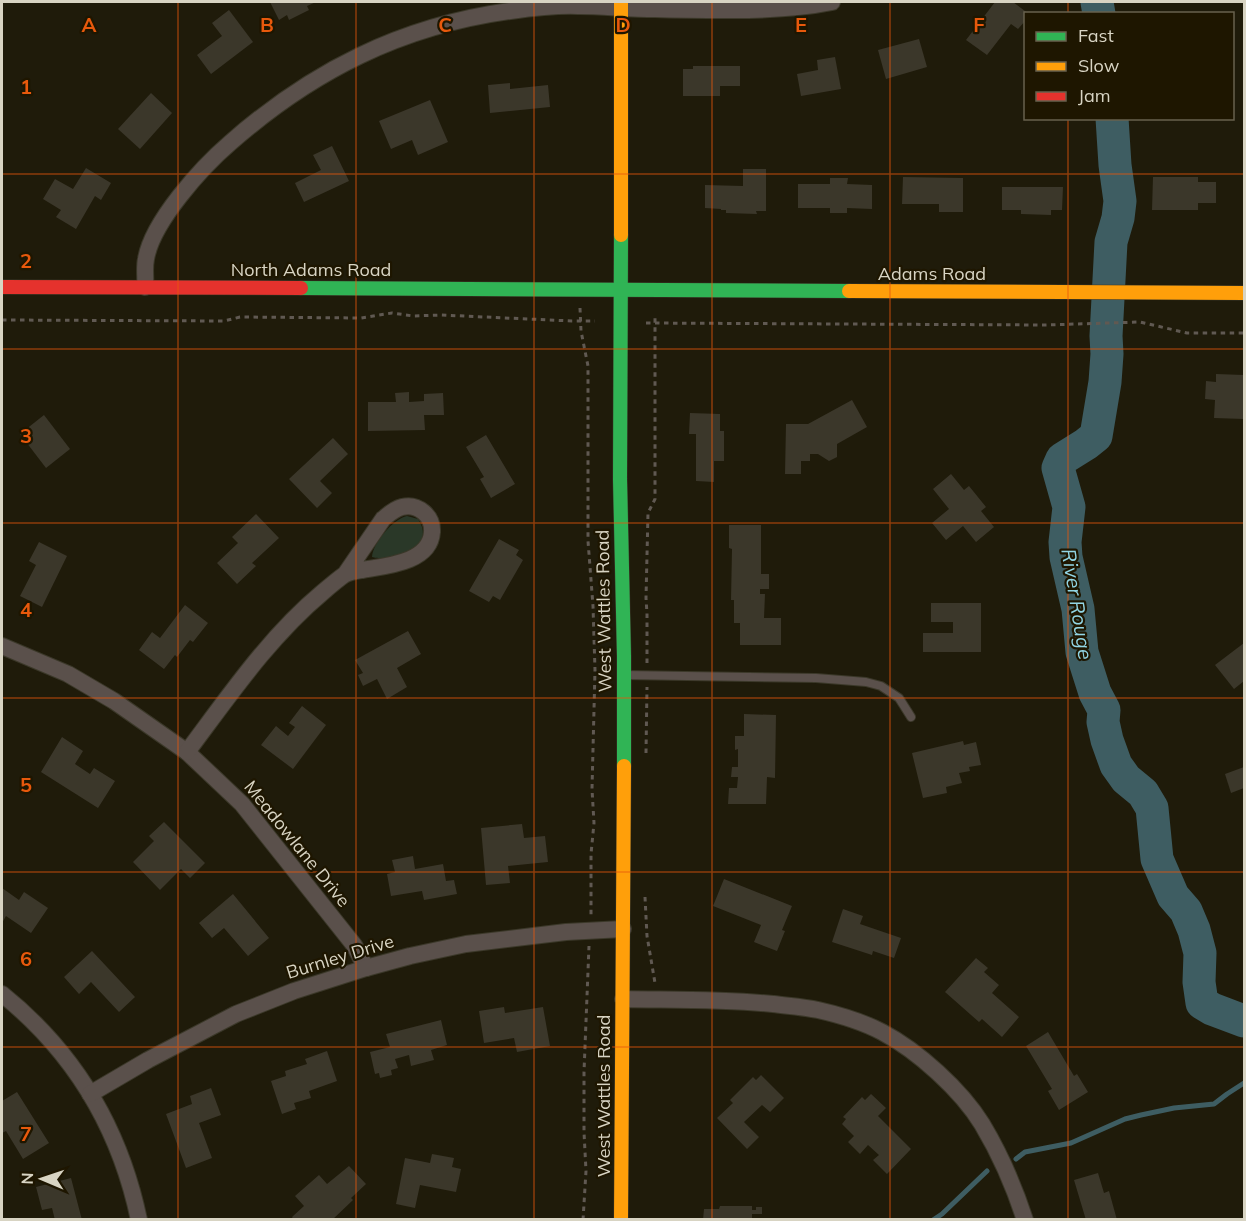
<svg xmlns="http://www.w3.org/2000/svg" width="1246" height="1221" viewBox="0 0 1246 1221" font-family="Mulish,sans-serif">
<rect width="100%" height="100%" fill="#1f1b0a"/>
<path fill="#2a3828" d="M407,516L418,519C433,542 411,553 391,557C384,558 379,559 372,557C373,543 393,519 407,516Z"/>
<g fill="none" stroke-linecap="round" stroke-linejoin="round">
<g stroke="#3e5d62" stroke-width="5">
<polyline points="1016,1159 1025,1152 1071,1143 1125,1119 1141,1115 1174,1108 1214,1104 1227,1094 1244,1083"/>
<polyline points="933,1220 942,1214 987,1171"/>
</g>
<g stroke="#3e5d62" stroke-width="33">
<polyline points="1097,2 1099,14"/>
<polyline points="1112,118 1115,165 1120,201 1118,218 1111,242 1106,336 1107,354 1105,382 1096,436 1086,444 1062,459 1058,468 1069,507 1065,542 1066,557 1078,609 1082,652 1095,693 1104,710 1103,722 1107,740 1116,765 1126,779 1143,793 1152,808 1157,859 1173,896 1186,911 1194,930 1200,953 1199,982 1202,1003 1212,1009 1244,1021"/>
</g>
</g>
<g fill="#3b372a">
<polygon points="270,2 316,2 307,6 309,10 289,20 287,15 279,20"/>
<polygon points="995,2 1013,2 1029,14 1026,14 1026,20 1018,29 1011,24 987,55 966,40"/>
<polygon points="229,10 253,42 211,74 197,55 222,36 212,23"/>
<polygon points="919,39 927,67 886,79 878,50"/>
<polygon points="835,57 841,89 801,96 797,74 818,70 817,60"/>
<polygon points="693,66 740,66 740,86 720,86 720,96 683,96 683,69 693,69"/>
<polygon points="510,83 510,89 548,85 550,107 490,113 488,85"/>
<polygon points="151,93 172,113 140,149 118,129"/>
<polygon points="430,100 448,142 418,155 412,140 391,149 379,121"/>
<polygon points="332,146 349,181 304,202 295,183 321,170 313,155"/>
<polygon points="86,168 111,183 101,200 95,196 76,229 56,217 61,210 43,199 55,179 73,189"/>
<polygon points="743,169 766,169 766,211 756,211 757,214 726,213 726,210 721,210 721,209 705,208 705,185 743,186"/>
<polygon points="903,177 963,178 963,212 939,212 939,204 902,204"/>
<polygon points="1153,177 1198,177 1198,182 1216,182 1216,203 1198,203 1198,210 1152,210"/>
<polygon points="830,178 848,178 847,184 872,185 872,209 847,208 847,213 830,213 830,208 798,208 798,184 830,184"/>
<polygon points="1002,187 1063,187 1062,210 1051,210 1051,215 1021,214 1021,210 1002,210"/>
<polygon points="1216,374 1244,375 1244,419 1214,418 1215,400 1205,399 1206,381 1216,382"/>
<polygon points="409,392 409,402 424,401 424,394 443,393 444,415 424,415 425,430 368,431 368,402 396,402 395,393"/>
<polygon points="852,400 867,427 837,444 837,457 829,461 818,454 810,454 810,461 801,461 801,474 785,474 786,424 808,424"/>
<polygon points="690,413 720,414 720,431 724,431 724,461 714,461 714,482 696,481 696,434 689,434"/>
<polygon points="44,415 70,449 46,468 20,434"/>
<polygon points="486,435 515,484 491,498 480,479 484,477 466,447"/>
<polygon points="333,438 348,454 320,481 332,493 317,508 289,479"/>
<polygon points="951,474 964,490 969,486 986,507 981,511 994,527 976,542 963,526 946,540 932,523 949,509 933,489"/>
<polygon points="256,514 279,538 252,563 256,566 237,584 217,563 238,543 232,537"/>
<polygon points="729,525 761,525 761,574 769,574 769,589 760,589 760,594 765,594 764,618 781,618 781,645 740,645 740,623 734,623 734,600 731,600 732,549 729,548"/>
<polygon points="499,539 519,550 516,555 523,560 500,600 493,596 489,602 469,591"/>
<polygon points="39,542 67,556 42,607 20,596 36,565 29,561"/>
<polygon points="931,603 981,603 981,652 923,652 923,633 953,633 953,622 931,622"/>
<polygon points="185,605 208,623 193,642 190,640 177,657 175,655 164,669 139,650 152,632 160,638"/>
<polygon points="408,631 421,654 397,668 407,687 387,699 377,679 363,686 358,675 363,673 355,660"/>
<polygon points="1244,643 1244,681 1234,689 1215,665"/>
<polygon points="302,706 326,725 293,769 261,745 276,726 288,736 295,727 289,723"/>
<polygon points="744,714 776,715 775,778 767,777 766,804 728,804 729,788 737,788 738,777 731,777 732,767 738,767 738,749 735,750 735,736 744,736"/>
<polygon points="62,737 83,751 75,764 90,774 94,768 115,781 98,808 41,772"/>
<polygon points="963,741 964,745 976,742 981,765 969,767 970,771 959,773 962,783 946,787 947,793 923,798 912,753"/>
<polygon points="1244,767 1244,788 1231,793 1225,774"/>
<polygon points="164,822 205,863 190,878 181,869 160,890 133,862 154,841 149,836"/>
<polygon points="522,824 524,838 545,836 548,862 508,866 510,883 486,885 481,828"/>
<polygon points="413,856 415,869 443,864 446,881 454,880 457,894 424,900 422,891 391,896 387,874 395,872 392,860"/>
<polygon points="724,879 792,906 782,930 785,931 777,951 754,942 761,925 713,906"/>
<polygon points="2,888 19,900 24,892 48,908 31,933 6,916 2,923"/>
<polygon points="233,894 269,938 248,956 224,928 212,938 199,923"/>
<polygon points="843,909 863,916 860,924 901,938 894,958 873,951 872,955 832,942"/>
<polygon points="92,951 135,997 119,1012 91,982 79,994 64,977"/>
<polygon points="976,958 988,968 984,972 999,985 992,993 1019,1017 1002,1037 982,1019 979,1022 945,992"/>
<polygon points="504,1007 505,1013 543,1007 550,1046 517,1052 514,1038 484,1043 479,1011"/>
<polygon points="441,1020 447,1045 431,1050 434,1060 411,1066 409,1055 395,1059 398,1068 391,1070 392,1075 380,1078 379,1073 375,1074 370,1052 390,1047 386,1034"/>
<polygon points="1048,1032 1074,1076 1077,1074 1088,1092 1059,1110 1048,1091 1052,1089 1026,1046"/>
<polygon points="327,1051 337,1081 309,1091 311,1098 294,1103 296,1109 282,1114 271,1081 286,1076 285,1071 307,1064 305,1059"/>
<polygon points="761,1075 784,1098 770,1112 762,1105 744,1122 759,1137 747,1149 717,1118 733,1103 730,1100 753,1077 756,1080"/>
<polygon points="211,1088 221,1115 199,1123 212,1158 186,1168 166,1114 192,1104 190,1096"/>
<polygon points="17,1092 49,1143 23,1159 6,1131 2,1133 2,1101"/>
<polygon points="871,1094 886,1108 878,1116 911,1149 887,1174 873,1160 879,1155 868,1145 860,1154 848,1142 854,1136 842,1124 846,1119 843,1117 862,1097 865,1100"/>
<polygon points="432,1154 454,1158 452,1167 461,1169 456,1192 420,1185 415,1208 396,1204 405,1158 430,1163"/>
<polygon points="349,1166 366,1184 351,1198 353,1200 332,1220 294,1220 292,1217 304,1206 295,1196 319,1175 327,1184"/>
<polygon points="1098,1173 1104,1193 1109,1191 1117,1220 1086,1220 1074,1180"/>
<polygon points="71,1178 82,1220 55,1220 52,1208 42,1210 36,1187"/>
<polygon points="720,1206 752,1206 752,1210 756,1210 756,1207 762,1207 762,1214 752,1214 752,1220 703,1220 704,1209 719,1209"/>
</g>
<g fill="none" stroke-linecap="round" stroke-linejoin="round">
<defs>
<polyline id="lane" points="624,675 816,678 866,682 881,686 899,698 911,717"/>
<g id="street">
<path d="M145,287C146,278 144,268 146,259C152,222 202,167 230,143C312,71 401,26 510,11C532,8 555,5 578,6C603,6 629,9 655,9C681,10 706,10 732,10C766,10 798,9 832,2"/>
<polyline points="2,646 68,674 114,701 187,752 242,804 354,945 366,968"/>
<path d="M187,752C229,696 269,637 323,592C330,586 337,580 344,575C349,572 356,571 362,570C385,566 430,563 432,532C433,516 418,503 402,507C394,509 389,514 383,519L346,573"/>
<path d="M2,994C74,1052 120,1129 139,1220"/>
<path d="M623,999C673,1000 723,999 773,1004C788,1006 803,1007 818,1010C840,1015 863,1022 882,1032C918,1051 961,1090 982,1124C1000,1154 1014,1186 1025,1220"/>
<polyline points="90,1094 148,1060 236,1014 294,991 366,968 410,956 466,944 566,932 623,929"/>
</g>
<g id="fast">
<polyline points="621,235 620,479 624,656 624,766"/>
<polyline points="301,288 849,291"/>
</g>
<g id="slow">
<polyline points="621,235 621,2"/>
<polyline points="849,291 1244,293"/>
<polyline points="621,1220 624,766"/>
</g>
<polyline id="jam" points="2,287 301,288"/>
</defs>
<use href="#lane" stroke="#3b3829" stroke-width="10"/>
<use href="#street" stroke="#3b3829" stroke-width="18"/>
<use href="#fast" stroke="#3b3829" stroke-width="15"/>
<use href="#slow" stroke="#3b3829" stroke-width="15"/>
<use href="#jam" stroke="#3b3829" stroke-width="15"/>
<g stroke="#605952" stroke-width="3" stroke-dasharray="4.5 4.5" stroke-linecap="butt">
<polyline points="580,308 581,331 588,366 588,541 593,606 595,670 592,789 594,823 591,854 591,915"/>
<polyline points="2,320 224,321 240,317 361,318 392,313 413,316 441,315 572,321 595,321"/>
<polyline points="646,323 1045,325 1140,322 1187,333 1244,333"/>
<polyline points="647,663 647,614 646,598 648,513 655,499 655,315"/>
<polyline points="646,753 647,687"/>
<polyline points="645,897 647,936 655,983"/>
<polyline points="583,1220 586,1171 584,1132 584,1072 589,946"/>
</g>
<use href="#lane" stroke="#5a504b" stroke-width="8"/>
<use href="#street" stroke="#5a504b" stroke-width="16"/>
<use href="#fast" stroke="#30b455" stroke-width="14"/>
<use href="#slow" stroke="#ff9f0a" stroke-width="14"/>
<use href="#jam" stroke="#e5322d" stroke-width="14"/>
</g>
<path fill="none" stroke="#e8590c" stroke-width="1.5" stroke-opacity="0.55" d="M178,2V1220M356,2V1220M534,2V1220M712,2V1220M890,2V1220M1068,2V14M1068,118V1220M2,174H1244M2,349H1244M2,523H1244M2,698H1244M2,872H1244M2,1047H1244"/>
<g text-anchor="middle" stroke-width="4.5" stroke-linejoin="round" paint-order="stroke">
<g font-size="18" fill="#d8d4c3" stroke="#1e1600">
<text x="311" y="276">North Adams Road</text>
<text x="932" y="280">Adams Road</text>
<text transform="translate(604 611) rotate(-91)" y="6">West Wattles Road</text>
<text transform="translate(297 844) rotate(51)" y="6">Meadowlane Drive</text>
<text transform="translate(340 957) rotate(-17)" y="6">Burnley Drive</text>
<text transform="translate(604 1096) rotate(-90)" y="6">West Wattles Road</text>
</g>
<g font-size="20" font-style="italic" fill="#92d6e5" stroke="#1e1600">
<text transform="translate(1077 604) rotate(81)" y="7">River Rouge</text>
</g>
</g>
<g font-size="20" text-anchor="middle" font-weight="bold" fill="#e8590c" stroke="#1e1600" stroke-width="4.5" stroke-linejoin="round" paint-order="stroke">
<text x="89" y="32">A</text>
<text x="267" y="32">B</text>
<text x="445" y="32">C</text>
<text x="623" y="32">D</text>
<text x="801" y="32">E</text>
<text x="979" y="32">F</text>
<text x="26" y="94">1</text>
<text x="26" y="268">2</text>
<text x="26" y="443">3</text>
<text x="26" y="617">4</text>
<text x="26" y="792">5</text>
<text x="26" y="966">6</text>
<text x="26" y="1141">7</text>
</g>
<rect width="1246" height="1221" fill="none" stroke="#d8d4c3" stroke-width="6"/>
<rect x="1024" y="12" width="210" height="108" fill="#1e1600" stroke="#68624e" stroke-width="1.5"/>
<rect x="1036" y="32" width="30" height="9" fill="#30b455" stroke="#68624e" stroke-width="1.5"/>
<text x="1078" y="42" font-size="18" fill="#d8d4c3">Fast</text>
<rect x="1036" y="62" width="30" height="9" fill="#ff9f0a" stroke="#68624e" stroke-width="1.5"/>
<text x="1078" y="72" font-size="18" fill="#d8d4c3">Slow</text>
<rect x="1036" y="92" width="30" height="9" fill="#e5322d" stroke="#68624e" stroke-width="1.5"/>
<text x="1078" y="102" font-size="18" fill="#d8d4c3">Jam</text>
<g transform="translate(42 1179) rotate(272)" stroke="#1e1600" stroke-width="4.5" paint-order="stroke">
<path d="M0-4.5L10 22L0 15L-10 22Z" fill="#d8d4c3"/>
<text y="-9" font-size="16" font-weight="bold" text-anchor="middle" fill="#d8d4c3">N</text>
</g>
</svg>
